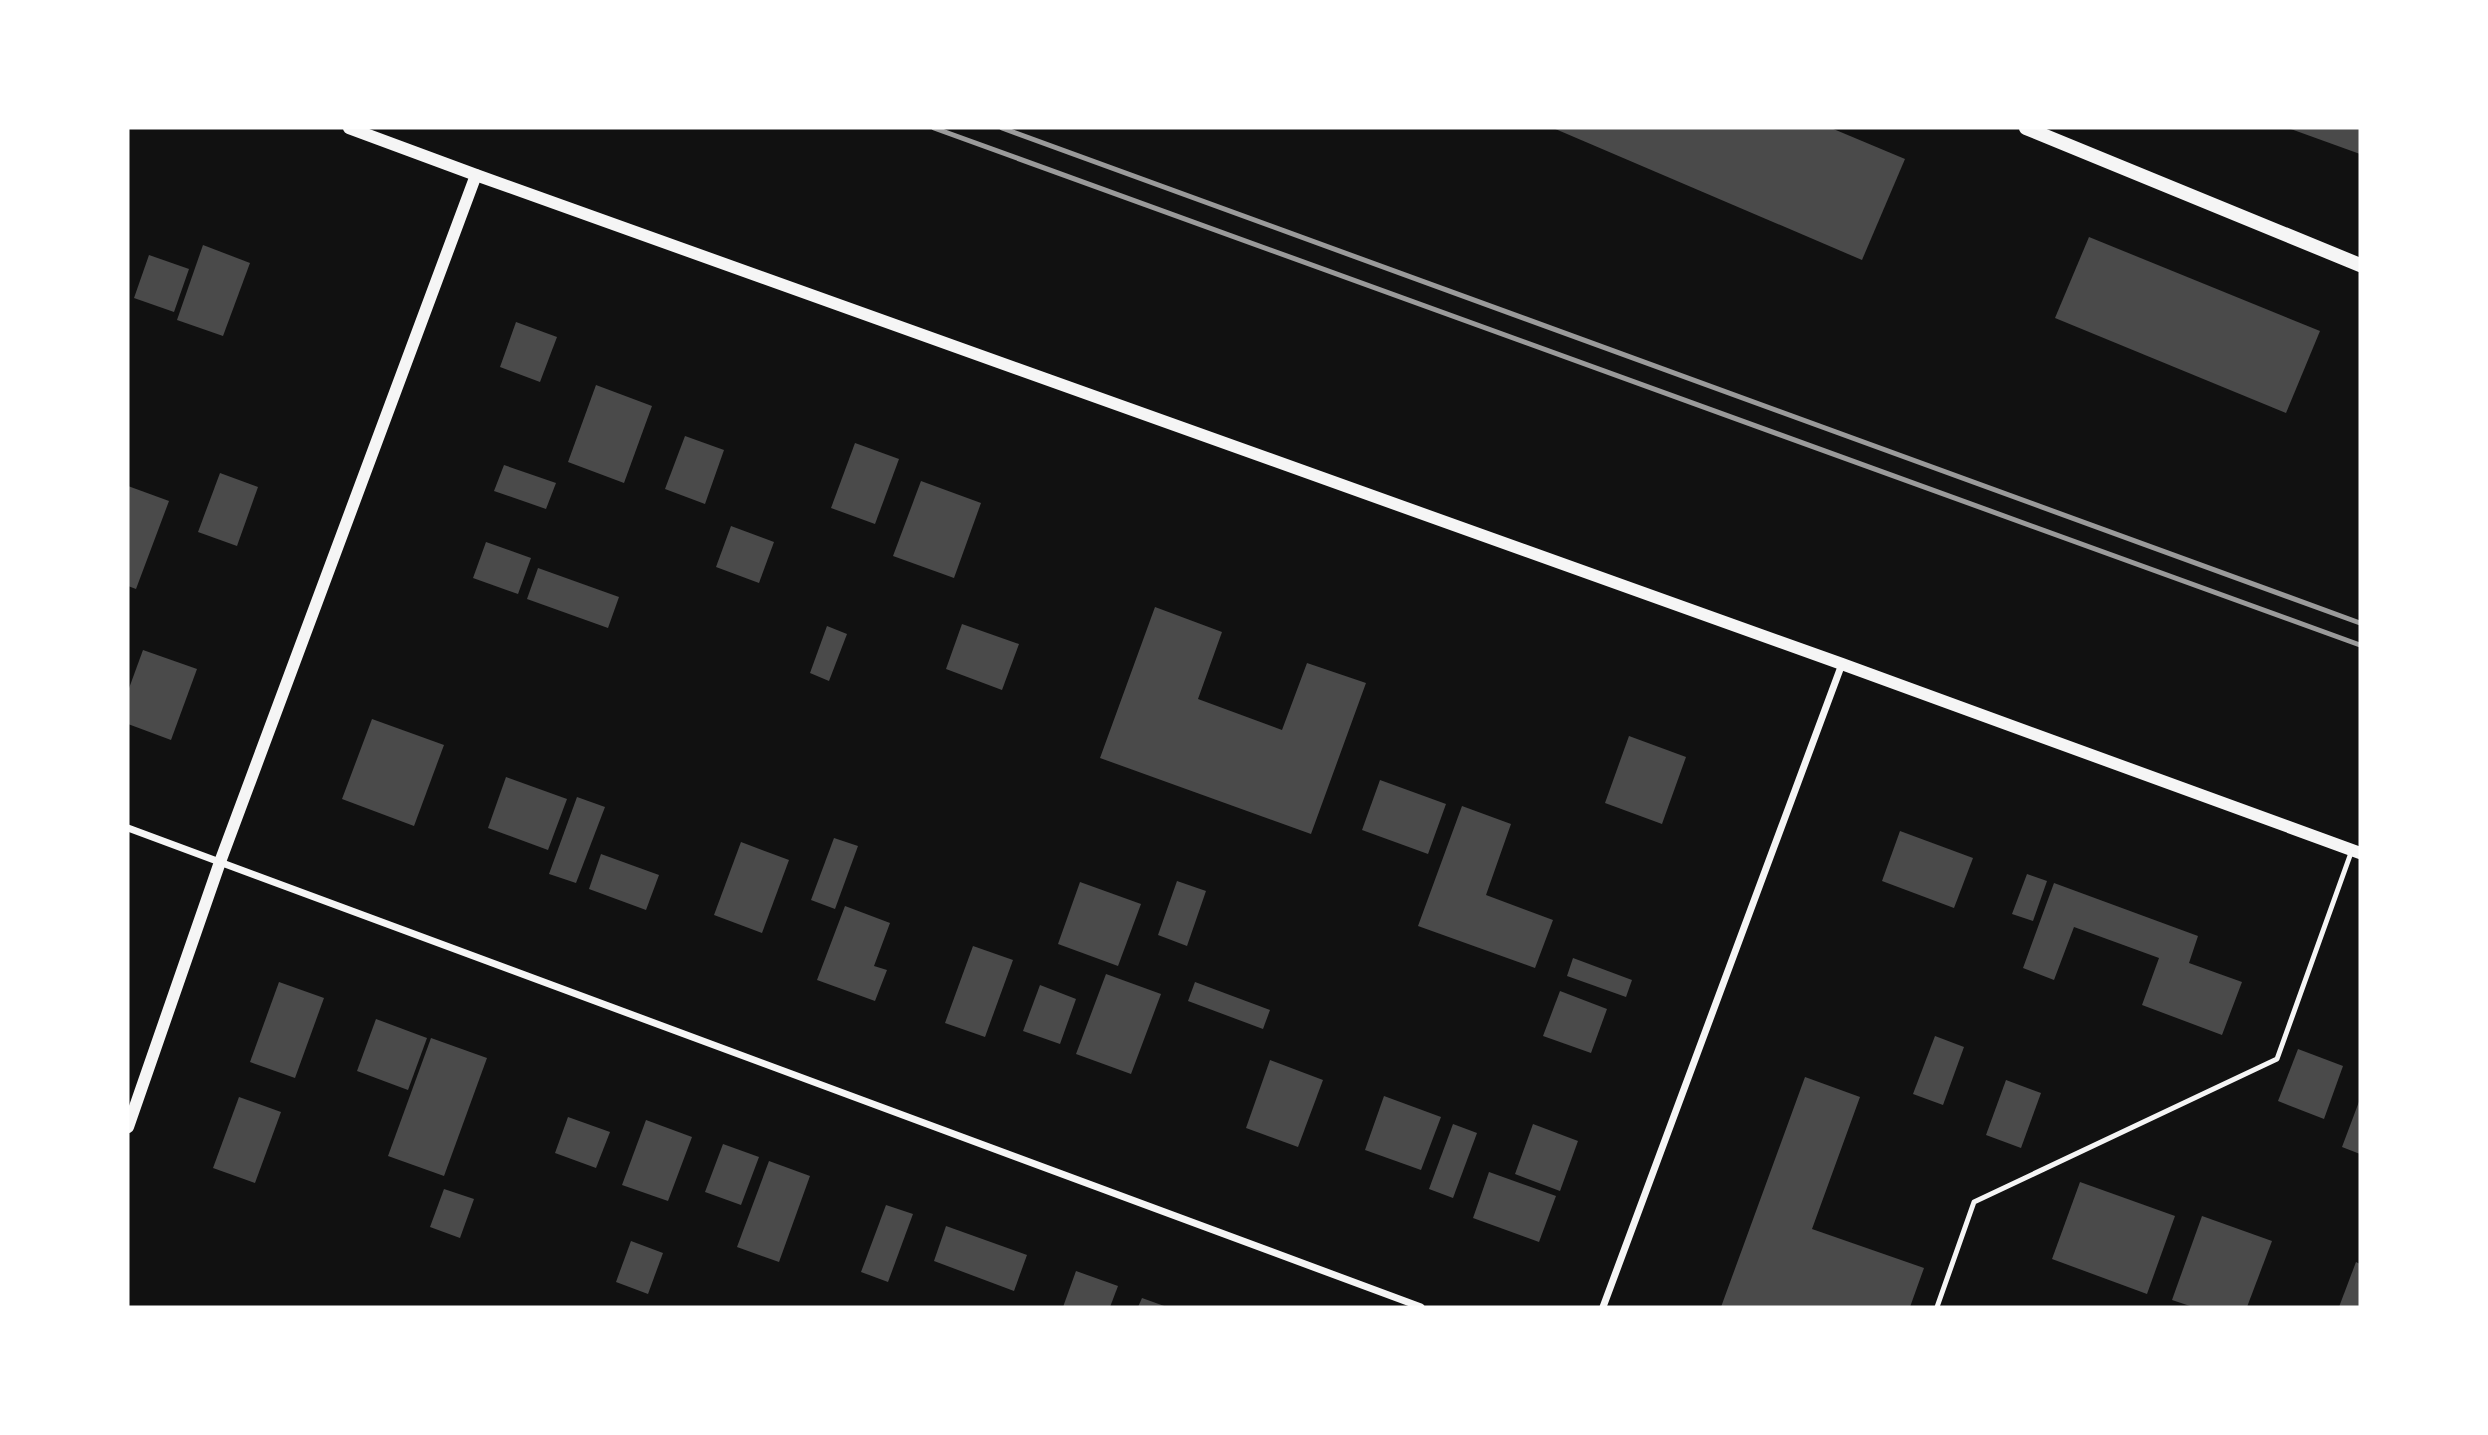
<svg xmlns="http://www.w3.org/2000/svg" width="2488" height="1435" viewBox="0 0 2488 1435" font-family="'Roboto Condensed',sans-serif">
<rect width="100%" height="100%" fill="#111"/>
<g fill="#4a4a4a">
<polygon points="1553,128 1831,128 1905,159 1862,260"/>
<polygon points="2288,128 2360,128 2360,154"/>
<polygon points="2089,237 2320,331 2286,413 2055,318"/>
<polygon points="203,245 250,263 223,336 177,320"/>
<polygon points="149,255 189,269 174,312 134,298"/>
<polygon points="516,322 557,337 540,382 500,367"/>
<polygon points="596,385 652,406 624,483 568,462"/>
<polygon points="685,436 724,450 705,504 665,489"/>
<polygon points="855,443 899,459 875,524 831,508"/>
<polygon points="504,465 556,483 546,509 494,491"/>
<polygon points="220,473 258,487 237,546 198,532"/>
<polygon points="921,481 981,503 954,578 893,556"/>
<polygon points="128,486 169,501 136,589 128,586"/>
<polygon points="731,526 774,542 759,583 716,567"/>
<polygon points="486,542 531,558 518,594 473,578"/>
<polygon points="538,568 619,597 608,628 527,599"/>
<polygon points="1155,607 1222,632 1198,699 1282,730 1307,663 1366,683 1311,834 1100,758"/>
<polygon points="962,624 1019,644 1002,690 946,669"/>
<polygon points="827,626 847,634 829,681 810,673"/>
<polygon points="143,650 197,669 171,740 128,724 128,691"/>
<polygon points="372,719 444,745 414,826 342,799"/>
<polygon points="1629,736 1686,757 1662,824 1605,803"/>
<polygon points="506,777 567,799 548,850 488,828"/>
<polygon points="1380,780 1446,804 1428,854 1362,830"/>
<polygon points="577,797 605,807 576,883 549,874"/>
<polygon points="1462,806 1511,824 1486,895 1553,920 1535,968 1418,926"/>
<polygon points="1900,831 1973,858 1954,908 1882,881"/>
<polygon points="834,838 858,846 835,909 811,900"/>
<polygon points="741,842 789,860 762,933 714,915"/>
<polygon points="601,854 659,875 646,910 589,889"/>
<polygon points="2027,874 2047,881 2033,921 2012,914"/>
<polygon points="1177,881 1206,891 1187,946 1158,935"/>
<polygon points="1080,882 1141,904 1118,966 1058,944"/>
<polygon points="2054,883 2198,936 2189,963 2242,982 2222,1035 2142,1005 2159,958 2074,927 2054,980 2023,968"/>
<polygon points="845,906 890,923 874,966 887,970 875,1001 817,980"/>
<polygon points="973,946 1013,960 985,1037 945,1023"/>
<polygon points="1573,958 1632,980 1626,997 1567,976"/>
<polygon points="1106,974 1161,994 1131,1074 1076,1054"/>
<polygon points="279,982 324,998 295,1078 250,1062"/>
<polygon points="1195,982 1270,1010 1263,1029 1188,1001"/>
<polygon points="1040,985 1076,999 1060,1044 1023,1031"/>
<polygon points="1560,991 1607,1009 1591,1053 1543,1036"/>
<polygon points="376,1019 427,1038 408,1090 357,1071"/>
<polygon points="1935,1036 1964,1047 1943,1105 1913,1094"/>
<polygon points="431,1038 487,1058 444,1176 388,1156"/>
<polygon points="2298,1049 2343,1066 2324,1119 2278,1101"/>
<polygon points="1270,1060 1323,1080 1298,1147 1246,1128"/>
<polygon points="1805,1077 1860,1097 1812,1229 1924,1268 1910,1307 1721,1307"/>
<polygon points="2006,1080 2041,1093 2021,1148 1986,1135"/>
<polygon points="1384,1096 1441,1117 1421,1170 1365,1150"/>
<polygon points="239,1097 281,1112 255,1183 213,1168"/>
<polygon points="2360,1099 2360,1154 2342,1147"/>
<polygon points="568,1117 610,1132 596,1168 555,1153"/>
<polygon points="646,1120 692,1137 668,1201 622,1185"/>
<polygon points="1453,1124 1477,1133 1453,1198 1429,1189"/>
<polygon points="1533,1124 1578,1141 1560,1191 1515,1174"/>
<polygon points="723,1144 759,1157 741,1205 705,1192"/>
<polygon points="769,1161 810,1176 779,1262 737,1247"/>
<polygon points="1489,1172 1556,1196 1539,1242 1473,1218"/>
<polygon points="2080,1182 2175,1216 2147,1294 2052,1259"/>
<polygon points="444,1189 474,1199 460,1238 430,1227"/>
<polygon points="886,1205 913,1214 888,1282 861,1272"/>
<polygon points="2202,1216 2272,1241 2247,1307 2193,1307 2172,1300"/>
<polygon points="946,1226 1027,1255 1014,1291 934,1261"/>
<polygon points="631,1241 663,1253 648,1294 616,1282"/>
<polygon points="2356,1262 2360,1264 2360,1307 2339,1307"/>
<polygon points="1076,1271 1118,1286 1110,1307 1063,1307"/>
<polygon points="1142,1298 1167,1307 1138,1307"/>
</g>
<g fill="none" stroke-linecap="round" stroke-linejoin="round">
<polyline stroke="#f5f5f5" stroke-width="5" points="1937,1307 1974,1202 2277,1059 2352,850"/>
<g stroke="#f5f5f5" stroke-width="7">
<polyline points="128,828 1421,1307"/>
<polyline points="1603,1307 1842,664"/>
</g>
<g stroke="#f5f5f5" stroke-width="12">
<polyline points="349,128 476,175 1842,664 2360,853"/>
<polyline points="128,1127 220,862 476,175"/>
</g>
<polyline stroke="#f5f5f5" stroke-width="14" points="2026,128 2360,265"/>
<g stroke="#9a9a9a" stroke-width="5">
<polyline points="934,128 2360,645"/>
<polyline points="1002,128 2360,623"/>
</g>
</g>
<rect width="2488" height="1435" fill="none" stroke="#ffffff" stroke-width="259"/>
</svg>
